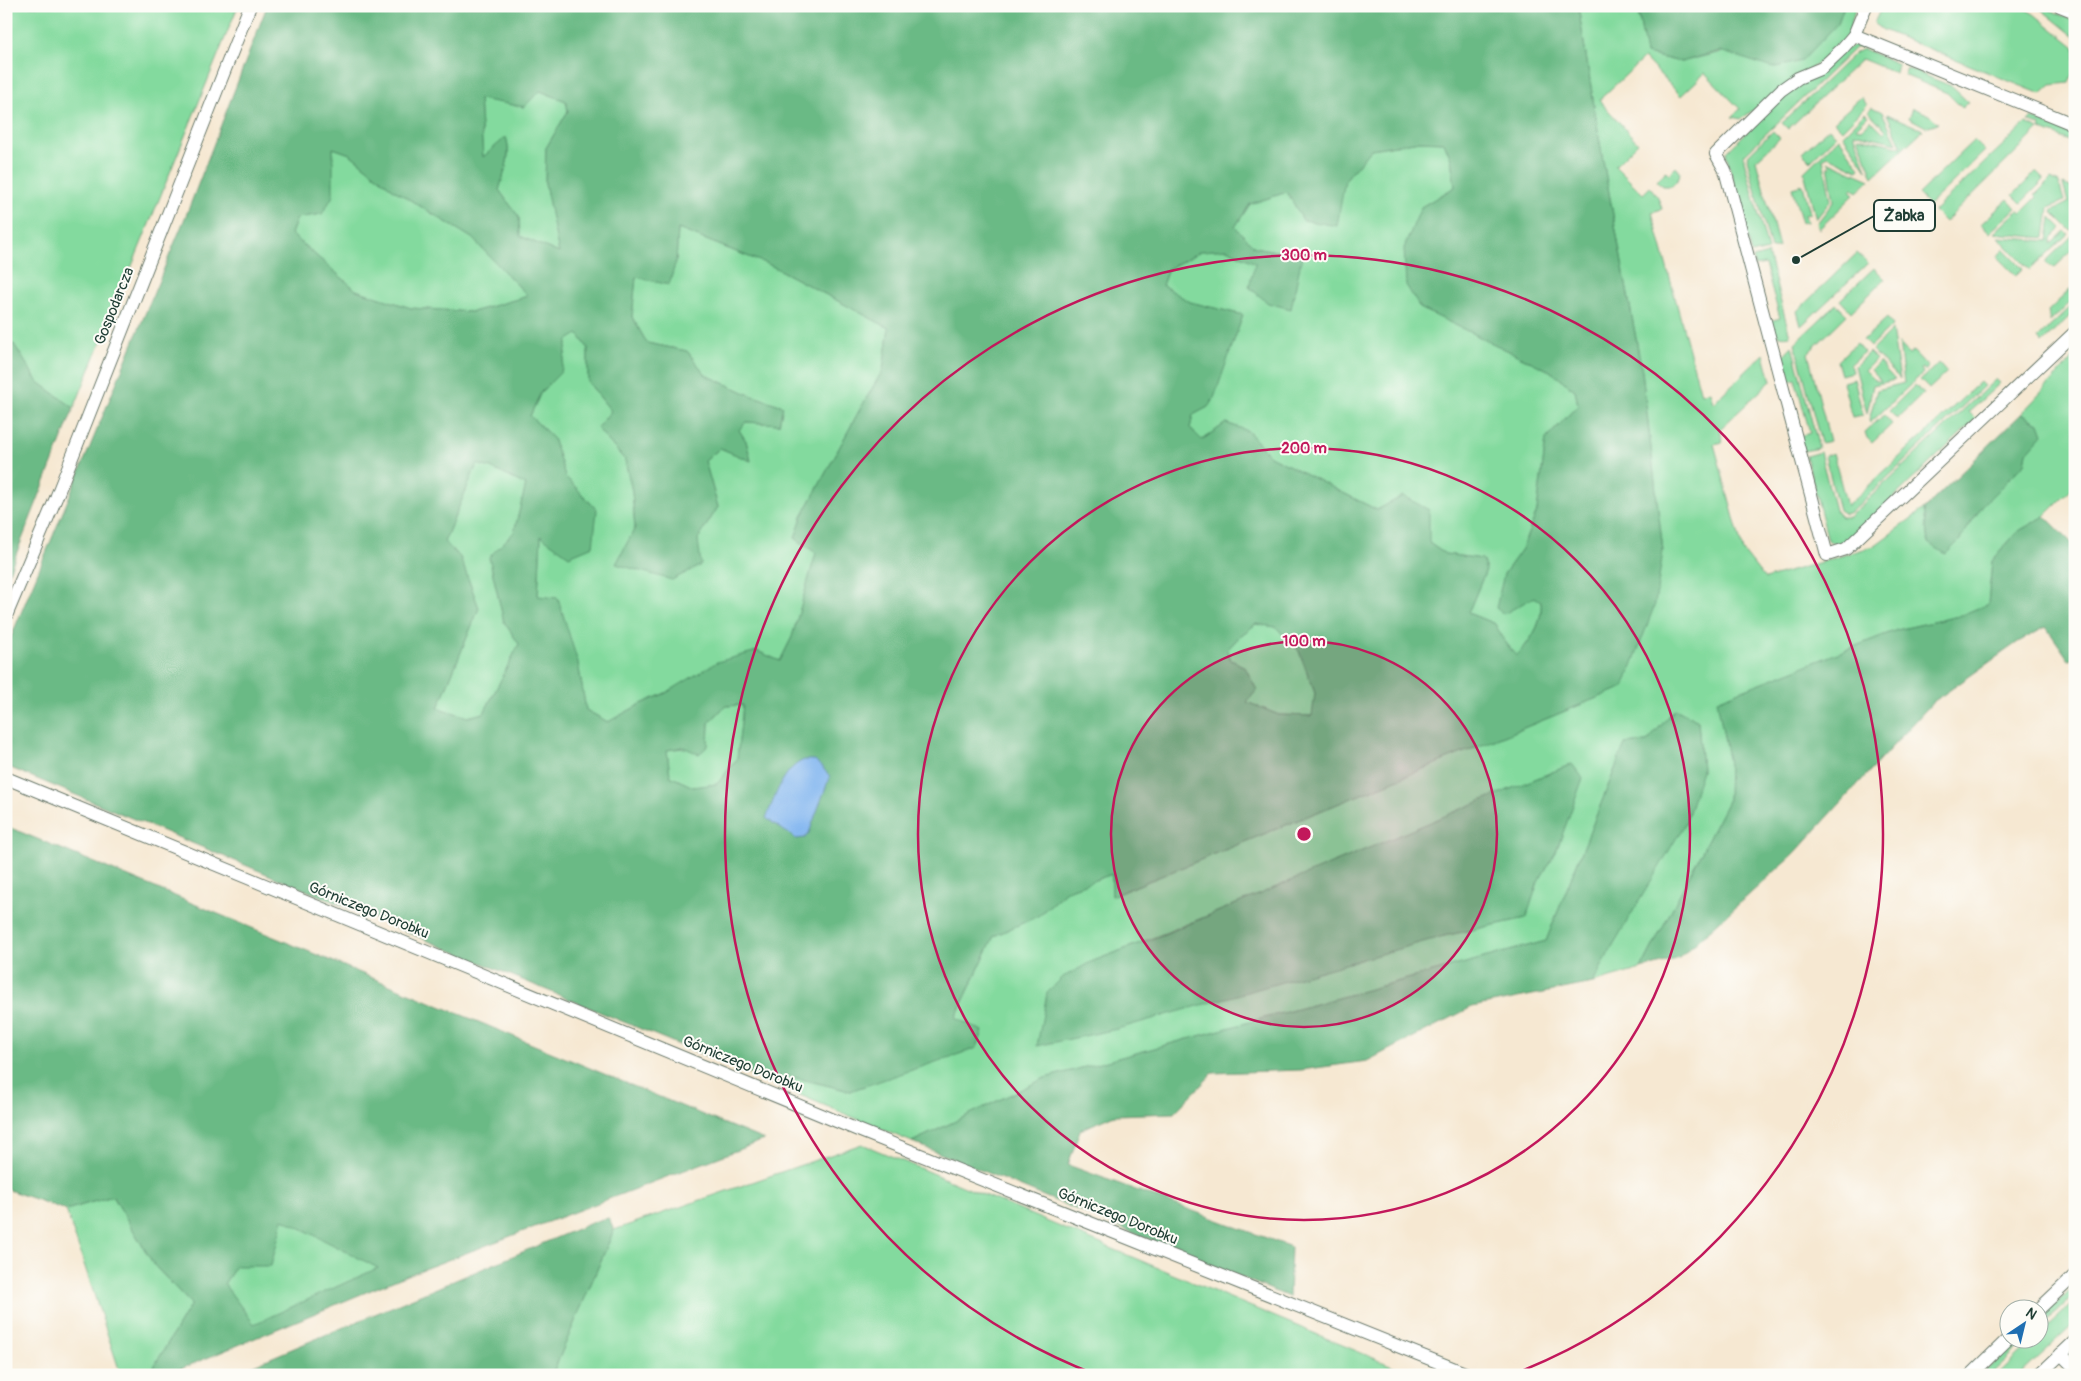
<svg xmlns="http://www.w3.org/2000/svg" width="2081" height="1381" viewBox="0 0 2081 1381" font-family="Pangolin,sans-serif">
<rect width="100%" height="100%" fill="#fdfcf7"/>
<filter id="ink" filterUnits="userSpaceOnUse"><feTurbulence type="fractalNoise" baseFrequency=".02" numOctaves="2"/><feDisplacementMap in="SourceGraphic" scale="10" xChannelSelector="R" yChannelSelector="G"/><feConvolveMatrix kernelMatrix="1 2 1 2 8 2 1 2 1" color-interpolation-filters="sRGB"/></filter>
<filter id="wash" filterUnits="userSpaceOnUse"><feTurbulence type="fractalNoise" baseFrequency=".0096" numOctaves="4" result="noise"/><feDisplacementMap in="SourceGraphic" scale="20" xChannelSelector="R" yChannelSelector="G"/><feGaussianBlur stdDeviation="1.12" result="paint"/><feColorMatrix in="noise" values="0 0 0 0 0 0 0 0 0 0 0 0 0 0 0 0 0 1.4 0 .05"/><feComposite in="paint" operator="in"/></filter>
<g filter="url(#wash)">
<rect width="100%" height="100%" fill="#f6e8d2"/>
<g fill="#83da9e" stroke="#518c69" fill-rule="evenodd">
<polygon points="6,6 238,6 74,408 37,381 14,345 6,346"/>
<path d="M1578,6H1637L1646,54L1681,62L1838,23L1844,6H1856L1850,28L1845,39L1821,61L1741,119L1732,117L1740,109L1705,73L1681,96L1644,58L1599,100L1638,143L1615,166L1643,194L1650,187L1658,197L1662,209L1652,212L1701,394L1710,391L1713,403L1764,354L1771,381L1720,429L1723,442L1714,444L1743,551L1765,579L1874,546L1924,509L1928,543L1959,541L1982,506L2025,463L2027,452L2039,423L2021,414L2075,356V486L2045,516L2017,532L1992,561L1988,604L1959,616L1897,630L1718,700L1729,764L1728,801L1641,969L1593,983L1702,770L1698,721L1675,709L1647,742L1625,744L1546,941L1045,1078L912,1142L776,1085L781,1074L850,1091L955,1019L994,936L1038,916L1067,890L1112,874V896L1624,687L1663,551L1642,371L1602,155ZM1572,764L1556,852L1538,882L1526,918L1444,936L1091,962C1253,900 1411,829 1572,764Z"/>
<polygon points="1882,6 2020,6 2034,14 2075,47 2075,68 2069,83 2051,85 2041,94 1883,30 1874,23"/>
<polygon points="2037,6 2047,8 2075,22 2075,37"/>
<polygon points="1858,43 1871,49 1863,46 1855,48 1744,155 1744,160 1768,250 1752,254 1726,153 1786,92 1853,45"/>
<polygon points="1864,49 1898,64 1896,73 1862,59 1788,129 1782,123 1856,52"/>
<polygon points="1907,68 1951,86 1968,102 1962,108 1947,93 1904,75"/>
<path d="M540,91L566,101L568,111L546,148L545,183L559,253L520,236L519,217L499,190C504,173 512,155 506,138L483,158L479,98L524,107Z"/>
<polygon points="1861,97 1867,105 1842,130 1834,122"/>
<polygon points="1872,107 1882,112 1897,143 1854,133 1867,170 1843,135 1865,113 1868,116 1856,128 1861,129 1871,120 1884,133 1886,130 1868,111"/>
<polygon points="1913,108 1930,115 1938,123 1926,127 1909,118"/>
<polygon points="1887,114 1923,130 1873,177 1858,137 1902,147"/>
<polygon points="2032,118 2075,136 2075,143 2040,129 2041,126 2028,121"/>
<polygon points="2026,123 2039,129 1945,222 1934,211"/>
<polygon points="1829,128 1836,136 1810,161 1802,153"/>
<polygon points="1773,131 1780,138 1756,160 1779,247 1771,249 1747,159 1749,154"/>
<polygon points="1839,138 1860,168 1858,170 1828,156 1823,159 1831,200 1816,219 1804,172"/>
<polygon points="1974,140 1985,151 1929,205 1918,194"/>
<path d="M1420,141L1444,142L1451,159L1455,187L1421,207L1420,308L1550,371L1575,390L1578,405L1546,439L1537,511L1522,549L1504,574L1541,601C1543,624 1531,639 1517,656L1503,639L1495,624L1468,613L1486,570L1482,559L1445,554L1429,543L1403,496L1377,510L1270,456L1248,431L1226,423L1202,440L1190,428L1193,415L1208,407L1243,315L1190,302L1162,285L1168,269L1201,251L1227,249L1256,263L1302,256L1255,247L1235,227L1250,204L1287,192L1303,220L1345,180L1371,149Z"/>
<polygon points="333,148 350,154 394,190 472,238 528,296 472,312 411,308 356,290 291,234 297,218 321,214 331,170"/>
<polygon points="1827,161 1870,180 1857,192 1852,188 1850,190 1854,195 1819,229 1817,223 1834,201 1828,166 1829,168 1831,166"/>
<polygon points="1676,167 1680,172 1679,178 1672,186 1663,186 1657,181 1666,171 1669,174"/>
<polygon points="2036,172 2044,180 2021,203 2013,195"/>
<polygon points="2051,179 2059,183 2064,201 2049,208 2045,238 1994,233 2018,210 2021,213 2037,197 2035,195"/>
<polygon points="2063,184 2075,189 2075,227 2071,231 2052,212 2053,210 2068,203"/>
<polygon points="1803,185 1810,213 1805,214 1807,222 1802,223 1792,188"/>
<polygon points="2008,199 2016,208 1989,233 1981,224"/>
<polygon points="2051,217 2062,228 2051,239 2051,244 2065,231 2068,234 2030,270 1998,237 2048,241"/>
<polygon points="678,229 770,265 889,328 883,370 860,409 802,517 795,538 816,553 792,637 780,661 757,651 639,705 608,722 586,710 578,663 538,597 541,535 597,510 565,476 553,438 530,416 541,392 561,372 568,340 578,333 588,348 588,382 611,411 597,428 625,460 632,491 635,528 617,564 698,539 718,507 705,461 720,448 751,461 746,441 739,430 745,422 779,424 783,406 750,395 706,375 687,351 647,343 632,317 636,277 676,261"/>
<polygon points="2073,235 2075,248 2054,268 2045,262"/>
<polygon points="2004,249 2023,269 2016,276 1997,257"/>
<polygon points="1857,253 1868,263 1801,326 1797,311"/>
<path d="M1768,254L1790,336C1777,339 1774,332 1770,321L1780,318L1765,264L1755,266L1753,258Z"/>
<polygon points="1874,268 1885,279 1851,312 1840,300"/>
<polygon points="2075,285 2075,298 2050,322 2048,311"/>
<polygon points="2075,303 2075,317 2072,314 2042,343 2038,338"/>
<polygon points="1836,304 1847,315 1808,353 1830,441 1821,443 1795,343"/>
<polygon points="1887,318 1893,325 1870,347 1863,340"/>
<polygon points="1892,330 1900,379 1872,350"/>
<polygon points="1856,343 1864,352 1850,365 1852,372 1841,375 1837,361"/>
<polygon points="1899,343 1909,354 1913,351 1928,367 1925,371 1923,368 1921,369 1923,373 1870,423 1869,420 1877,390 1904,383"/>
<path d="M1792,346L1819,448L1804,451L1800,436L1810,433L1795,379L1785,382C1781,363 1778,360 1792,346Z"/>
<polygon points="1869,352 1876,359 1865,370 1876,381 1881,381 1871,370 1879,362 1895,380 1873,385 1867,414 1855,366"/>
<polygon points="1939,363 1947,372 1929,389 1920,380"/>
<polygon points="1854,379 1863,415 1852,417 1843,382"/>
<polygon points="1996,379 2000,383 1969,412 1976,419 1846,543 1837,546 1828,540 1806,456 1820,452 1835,510 1841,517 1849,517"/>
<polygon points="1980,382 1984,386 1851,512 1845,514 1839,510 1825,456 1833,453 1847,506"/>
<polygon points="1915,385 1923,394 1897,419 1889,411"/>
<polygon points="1884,415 1892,424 1872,443 1867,438 1865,432"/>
<polygon points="477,464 491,468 526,485 514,532 489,557 504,622 519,644 484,713 468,717 438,708 479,608 460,557 444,542"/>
<polygon points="1256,624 1276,627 1299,651 1315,693 1313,716 1279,715 1246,702 1245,667 1231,660 1227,650 1240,636"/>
<polygon points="743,705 737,759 717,784 693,787 670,776 667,750 708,745 709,723 725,706"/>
<polygon points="862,1144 1414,1375 552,1375 614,1230"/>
<polygon points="113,1196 154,1265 191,1304 149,1375 121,1375 66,1210"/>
<polygon points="283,1218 379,1268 254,1325 224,1284 236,1266"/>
<polygon points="2075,1285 2075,1294 2039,1329 2039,1320"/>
<polygon points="2075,1301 2075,1323 2020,1375 1997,1375 2035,1339 2038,1338 2039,1335"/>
<polygon points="2019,1339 2028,1339 1990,1375 1981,1375"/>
</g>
<g fill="#6aba85" stroke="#447c5c" fill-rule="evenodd">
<path d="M267,6H1578L1602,155L1642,371L1663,551L1655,604L1624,687L1112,896V874L1067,890L1038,916L994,936L955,1018L983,1031L977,1048L850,1091L781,1074L776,1085L6,766V649L187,213ZM540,91L566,101L568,111L546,148L545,183L559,253L520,236L519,217L499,190C504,173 512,155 506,137L483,157L479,99L524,107ZM1420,141L1444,142L1451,159L1455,187L1421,207L1404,248L1406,285L1420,308L1550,371L1575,390L1578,405L1546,439L1537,511L1522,549L1504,574L1496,608L1504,614L1534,597L1541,601C1543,623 1532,640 1516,656L1503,639L1495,624L1468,613L1486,570L1482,559L1445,554L1429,543V510L1403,496L1377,510L1270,456L1248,431L1226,423L1202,440L1190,428L1193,415L1208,407L1214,398L1243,315L1190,302L1162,285L1168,269L1201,251L1227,249L1255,263L1249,287L1268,303L1291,309L1302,256L1255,247L1235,227L1250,204L1287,192L1303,220L1337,226L1345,180L1371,149ZM333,148L350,154L394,190L472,238L528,296L472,312L411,308L356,290L291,234L297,218L322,214L333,196ZM678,229L770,265L889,328L883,370L860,409L802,517L795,538L816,553L792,637L780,661L757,651L717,662L666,693L639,705L608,722L586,710L578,663L558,598L538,596L541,536L569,556L593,546L597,510L565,476L553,438L530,416L541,392L561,372L568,340L578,334L588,348V382L611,411L597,428L625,460L632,491L635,528L616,564L672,580L701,565L698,539L718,507L705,461L720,448L751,461L746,441L739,430L746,422L779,424L783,406L750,395L706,375L687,351L647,343L632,317L636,277L669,285L676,261ZM477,464L491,468L526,485L514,532L489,557L504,622L519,644L484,713L468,717L438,708L479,608L460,557L444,542ZM1256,624L1276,627L1299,651L1315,693L1312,716L1279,715L1247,702L1257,690L1245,667L1231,660L1227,650L1240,636ZM743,705L737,759L717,784L693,787L670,776L667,750L683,747L699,754L708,746L709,723L725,706Z"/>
<polygon points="1637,6 1844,6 1838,23 1802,61 1773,68 1720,51 1681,62 1646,54"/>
<polygon points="14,344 37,381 74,408 6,580 6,346"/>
<polygon points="2021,414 2039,423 2043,434 2027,452 2025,463 1982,506 1959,541 1946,554 1928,543 1924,509"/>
<polygon points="2045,516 2075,546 2075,659 2069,660 2046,627 2018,642 1933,702 1794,854 1679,958 1641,969 1728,801 1729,764 1717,700 1897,630 1959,616 1988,604 1992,561 2017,532"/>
<polygon points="1675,709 1698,721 1702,770 1686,822 1613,945 1593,983 1472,1007 1367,1061 1301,1070 1213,1073 1174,1113 1114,1115 1080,1130 1068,1165 1291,1247 1289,1297 912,1142 1045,1078 1546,941 1625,744 1647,742"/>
<polygon points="1572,764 1583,778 1556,852 1538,882 1526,918 1444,936 1117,1029 1037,1046 1047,993 1063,977 1091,962 1172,931 1478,802"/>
<path d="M6,826L703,1115L764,1140L400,1278L166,1375H149L191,1304L154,1265L113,1196L66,1210L6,1189ZM283,1219L378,1268L254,1324L224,1284L236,1266H271Z"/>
<polygon points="609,1218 614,1230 552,1375 230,1375 596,1221"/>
</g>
<path fill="#82b6f0" stroke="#507a92" d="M804,760H815L830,776L809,833L805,838L796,839L766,818C775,798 782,769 804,760Z"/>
</g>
<g filter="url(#ink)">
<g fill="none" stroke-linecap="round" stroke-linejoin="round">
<defs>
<g id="minor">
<polyline points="1866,6 1854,35 1841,50 1822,68 1798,78 1781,90 1716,154 1725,170 1827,555 1846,549 2075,332"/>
<polyline points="2060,6 2075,12"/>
<polyline points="1854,35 2075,125"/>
<polyline points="6,616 56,498 250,6"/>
<polyline points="6,778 858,1130 1470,1375"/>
<polyline points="2038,1310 2075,1275"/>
<polyline points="2061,1354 2075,1368"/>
<polyline points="1971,1375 2009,1338"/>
<polyline points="2039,1375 2075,1341"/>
</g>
</defs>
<use href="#minor" stroke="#6a796b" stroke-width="14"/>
<use href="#minor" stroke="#fff" stroke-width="12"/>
</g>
</g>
<circle cx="1304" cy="834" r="193" fill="#c2185b" fill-opacity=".12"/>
<g fill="none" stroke="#c2185b" stroke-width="2.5">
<circle cx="1304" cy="834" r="193"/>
<circle cx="1304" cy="834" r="386"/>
<path d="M1097 1375A579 579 0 1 1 1511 1375"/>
</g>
<g text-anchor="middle" stroke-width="4" stroke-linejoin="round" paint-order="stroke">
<g font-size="15" fill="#1f3d34" stroke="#fdfcf7">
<text transform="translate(114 306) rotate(-68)" y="5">Gospodarcza</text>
<text transform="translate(369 910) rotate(22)" y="5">Górniczego Dorobku</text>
<text transform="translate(743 1064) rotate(22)" y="5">Górniczego Dorobku</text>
<text transform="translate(1118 1216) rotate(22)" y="5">Górniczego Dorobku</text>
</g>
</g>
<circle cx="1304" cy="834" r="8" fill="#c2185b" stroke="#fdfcf7" stroke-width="2.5"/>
<g font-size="15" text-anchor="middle" font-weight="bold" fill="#c2185b" stroke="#fdfcf7" stroke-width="4" stroke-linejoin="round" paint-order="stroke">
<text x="1304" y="260">300 m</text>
<text x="1304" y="453">200 m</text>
<text x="1304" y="646">100 m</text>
</g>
<path fill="none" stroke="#1f3d34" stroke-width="2" d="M1796 260L1874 216"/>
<circle fill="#1f3d34" stroke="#fdfcf7" stroke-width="2" cx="1796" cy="260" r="5"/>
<rect fill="#fdfcf7" stroke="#1f3d34" stroke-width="2" x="1874" y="200" width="61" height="31" rx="5"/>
<g font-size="16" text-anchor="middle" font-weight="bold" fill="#1f3d34">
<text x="1904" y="221">Żabka</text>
</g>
<rect width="2081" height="1381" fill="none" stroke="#fdfcf7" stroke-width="25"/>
<g transform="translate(2024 1324) rotate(35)"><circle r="24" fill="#fdfcf7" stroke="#a4b0a9"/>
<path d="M0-4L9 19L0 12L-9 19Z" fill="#1f6fb2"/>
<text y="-8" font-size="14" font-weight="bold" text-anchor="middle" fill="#1f3d34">N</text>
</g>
</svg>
